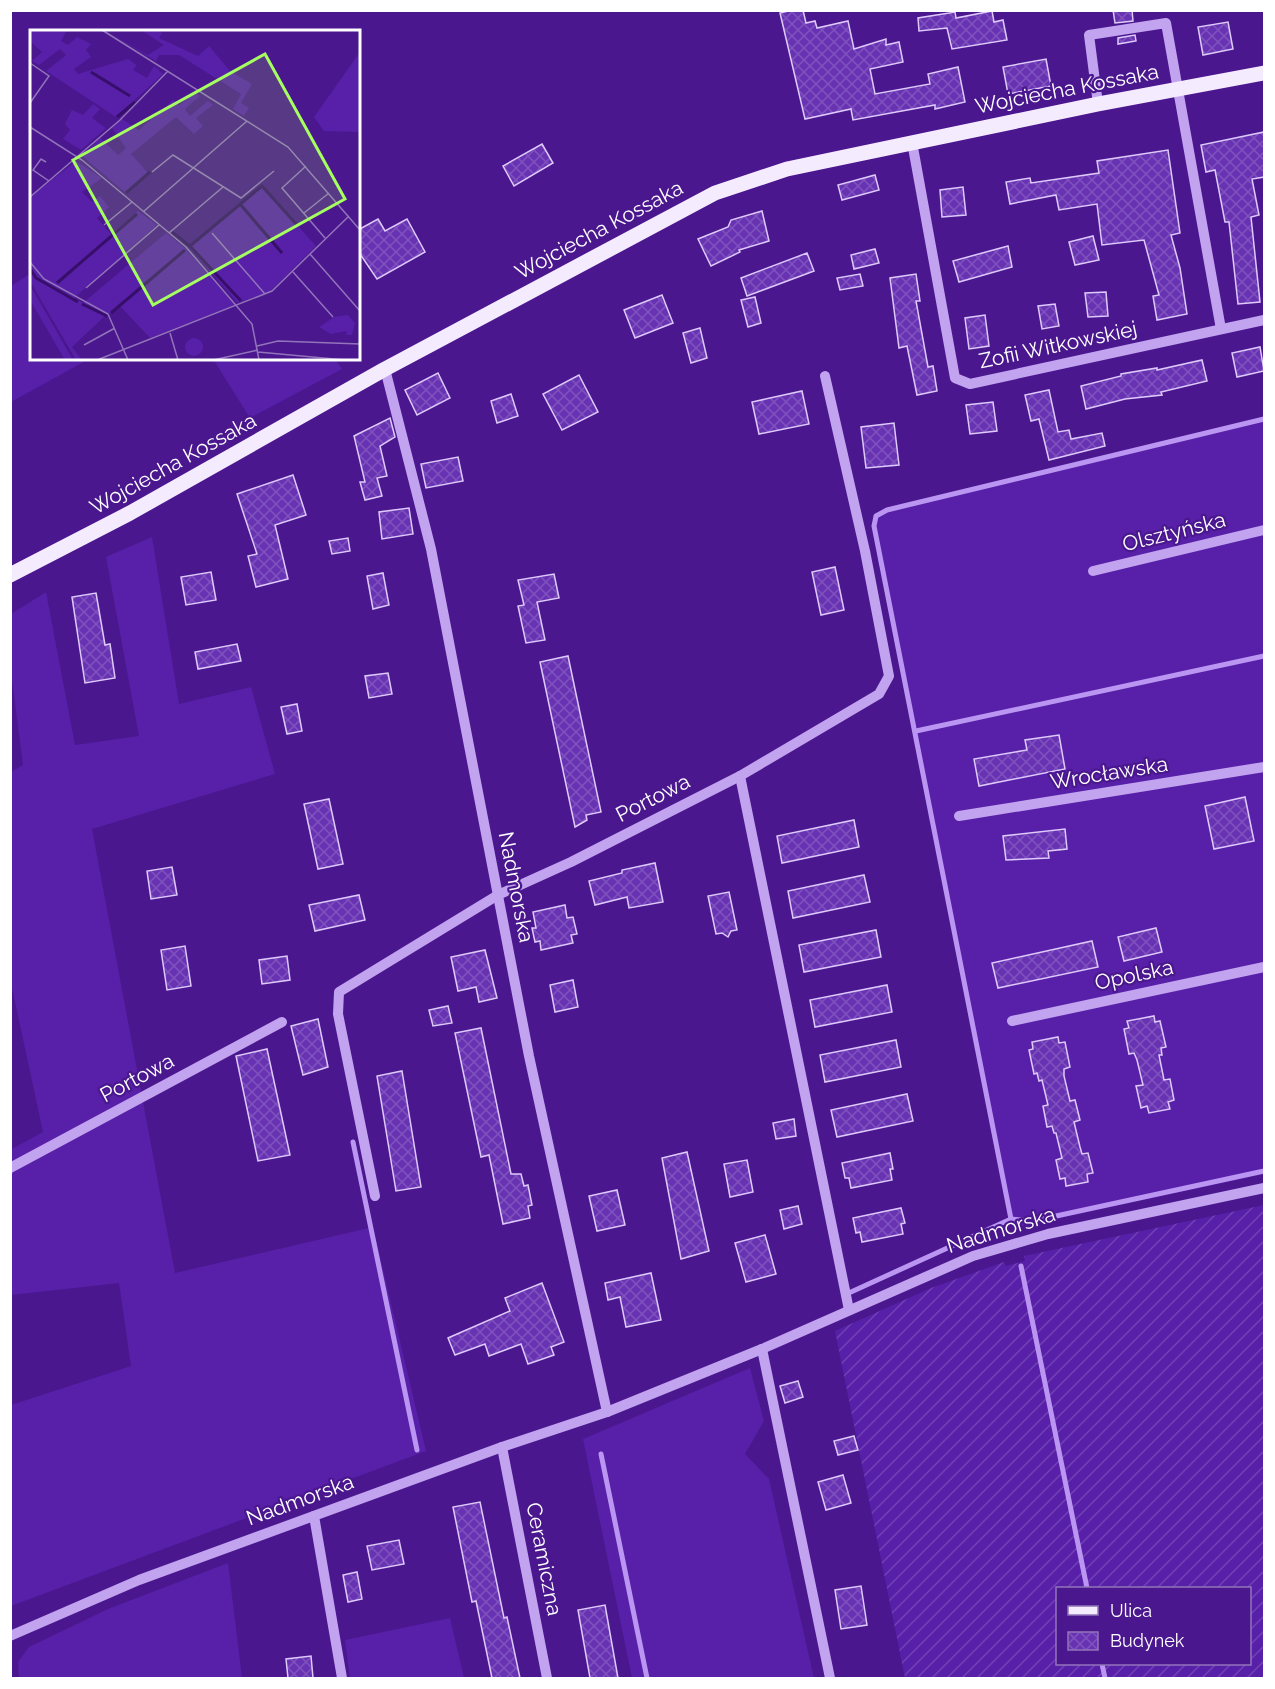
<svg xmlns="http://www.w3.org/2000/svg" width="1275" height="1689" viewBox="0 0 1275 1689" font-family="Raleway,sans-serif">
<defs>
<pattern id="garden-furrows" width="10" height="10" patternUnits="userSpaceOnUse" patternTransform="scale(1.5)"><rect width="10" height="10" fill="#5820a8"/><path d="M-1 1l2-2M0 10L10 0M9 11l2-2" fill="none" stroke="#7141b5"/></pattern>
<pattern id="building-cross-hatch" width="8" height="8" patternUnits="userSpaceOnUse" patternTransform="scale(1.5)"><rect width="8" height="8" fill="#6833b2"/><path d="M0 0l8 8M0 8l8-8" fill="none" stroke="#7f52be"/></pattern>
</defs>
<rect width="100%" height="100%" fill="#4a178e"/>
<g fill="#5820a8">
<polygon points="31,273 32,358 89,359 11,402 11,286"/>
<polygon points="213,359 335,359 342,369 250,418"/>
<polygon points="1264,419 1264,1174 1014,1228 874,526 876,516 887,510"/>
<polygon points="152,537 179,704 251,687 275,774 92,829 175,1273 373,1227 426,1451 11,1606 11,1405 131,1366 119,1283 11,1295 10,1150 43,1132 11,983 11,772 23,765 11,672 11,614 46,592 75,745 139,736 106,557"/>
<polygon points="750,1368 764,1421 745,1454 769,1479 814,1678 632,1678 583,1439"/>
<polygon points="228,1563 242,1678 19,1678 18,1662 29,1647 108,1609"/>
<polygon points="450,1618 464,1678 350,1678 345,1640"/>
</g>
<path fill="url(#garden-furrows)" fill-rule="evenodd" d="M1264,1205V1678H905L835,1331L931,1288L1004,1262L1006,1266L1025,1261L1024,1256ZM1058,1588H1250V1664H1058Z"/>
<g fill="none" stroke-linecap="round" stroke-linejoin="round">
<g stroke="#ba96f2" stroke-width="5">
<polyline points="916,731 1264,656"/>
<polyline points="353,1142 417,1450"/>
<polyline points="1011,1219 874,526 876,516 887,510 1264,419"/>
<polyline points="1021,1266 1087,1588"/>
<polyline points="851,1292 1011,1219 1033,1221 1264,1171"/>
<polyline points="601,1454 647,1678"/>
<polyline points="1102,1664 1105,1678"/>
</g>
</g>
<g fill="url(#building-cross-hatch)" stroke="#dec9fb" stroke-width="1.5">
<polygon points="792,10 803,10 806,23 815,21 817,28 848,21 854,49 886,39 886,45 899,42 903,62 870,69 875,94 930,84 928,74 958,67 965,102 935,109 935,105 853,120 851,109 805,119 780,13"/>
<polygon points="1113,10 1132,10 1133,21 1115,23"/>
<polygon points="992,11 994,22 1003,20 1007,40 952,49 947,28 919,31 918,18 955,12 956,18"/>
<polygon points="1228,22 1233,49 1203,55 1198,27"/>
<polygon points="1135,35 1136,41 1118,44 1118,38"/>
<polygon points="1046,59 1051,86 1008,94 1003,67"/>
<polygon points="1264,132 1264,177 1252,179 1259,215 1251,217 1260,302 1238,304 1229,222 1225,222 1215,170 1206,172 1201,145"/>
<polygon points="542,144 553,163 514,186 503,166"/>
<polygon points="1168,150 1180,233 1171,235 1180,268 1187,314 1157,320 1153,296 1159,295 1144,240 1102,245 1097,204 1059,210 1056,195 1010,204 1006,182 1030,178 1031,183 1099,173 1097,161"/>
<polygon points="875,175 879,190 842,200 838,185"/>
<polygon points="963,187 966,215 942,217 940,190"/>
<polygon points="762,211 769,241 739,250 740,252 711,266 698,239 728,227 731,220"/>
<polygon points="378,219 385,231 407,219 425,252 377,279 358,251 358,230"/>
<polygon points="1093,236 1099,260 1075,265 1069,242"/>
<polygon points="1008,246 1012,267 959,282 953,261"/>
<polygon points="875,249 879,263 854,269 851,255"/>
<polygon points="807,253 814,271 747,296 741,278"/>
<polygon points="860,274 863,286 840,290 837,278"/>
<polygon points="916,274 920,301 916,301 928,367 933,366 937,391 917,395 907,346 899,348 890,278"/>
<polygon points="1106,292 1108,316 1088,317 1085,293"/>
<polygon points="662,295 673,323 635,338 624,310"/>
<polygon points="755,297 761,323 748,327 741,300"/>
<polygon points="1055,304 1059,326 1042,329 1038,306"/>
<polygon points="985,315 989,346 969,349 965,318"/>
<polygon points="700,328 707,358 691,363 683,333"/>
<polygon points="1260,347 1264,371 1237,377 1232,353"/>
<polygon points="1202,360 1207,381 1161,392 1162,395 1125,399 1086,409 1081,386 1121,376 1121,374 1157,368 1157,370"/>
<polygon points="438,373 450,398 417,415 405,390"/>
<polygon points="579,375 598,412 562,430 543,394"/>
<polygon points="1049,390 1058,432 1069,430 1071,439 1102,433 1105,446 1049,460 1039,419 1031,421 1025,395"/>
<polygon points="802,391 809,424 759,434 752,402"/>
<polygon points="511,394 518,416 497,423 491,401"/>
<polygon points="993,402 997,431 970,434 966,405"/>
<polygon points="390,418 395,437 380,446 387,476 377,478 382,496 365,500 360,482 365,482 354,436"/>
<polygon points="894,423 899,465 866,468 861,427"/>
<polygon points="458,457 463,481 426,488 421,464"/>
<polygon points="293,475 306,515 275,525 288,579 256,587 248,556 257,554 237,494"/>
<polygon points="409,508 413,534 382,539 379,512"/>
<polygon points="348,538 350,551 332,554 329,541"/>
<polygon points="835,567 844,610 821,615 812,572"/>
<polygon points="211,572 216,600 186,605 181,577"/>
<polygon points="383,573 389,605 373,609 367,576"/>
<polygon points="554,574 559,598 537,602 545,640 526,643 518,606 524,605 518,580"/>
<polygon points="96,593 105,645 110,644 115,678 85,683 72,597"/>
<polygon points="237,644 241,661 198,669 195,652"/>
<polygon points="568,656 601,812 586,815 587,820 575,827 540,662"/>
<polygon points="388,673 392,694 369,698 365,676"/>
<polygon points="297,704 302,731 287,734 281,707"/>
<polygon points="1059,735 1065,769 979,786 974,759 1027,750 1025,740"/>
<polygon points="1245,797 1254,841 1214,849 1205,806"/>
<polygon points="329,799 343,864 318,869 304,804"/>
<polygon points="854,820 859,847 782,863 777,836"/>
<polygon points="1065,829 1067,849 1048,851 1049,858 1006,860 1003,836"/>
<polygon points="655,863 663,902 629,908 627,897 595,905 589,881 622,873 622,870"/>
<polygon points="172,867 177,895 151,899 147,871"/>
<polygon points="864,875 870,902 793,918 788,891"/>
<polygon points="729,892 737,930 731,931 728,937 722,933 716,934 708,896"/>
<polygon points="359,895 365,920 315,931 309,905"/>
<polygon points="565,905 567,918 573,917 577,934 571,935 573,943 541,950 540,941 535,942 532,928 536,928 533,912"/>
<polygon points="1156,928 1162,952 1124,961 1118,937"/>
<polygon points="876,930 881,957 804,972 799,945"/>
<polygon points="1092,941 1098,967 998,988 992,963"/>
<polygon points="185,946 191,986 167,990 161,950"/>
<polygon points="485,950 497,998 479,1002 476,987 458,991 451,957"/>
<polygon points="287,956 290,980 262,984 259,960"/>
<polygon points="573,980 578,1007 555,1012 550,985"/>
<polygon points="887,985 892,1012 815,1027 810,1000"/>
<polygon points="448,1006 452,1023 433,1026 429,1010"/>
<polygon points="1154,1016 1155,1022 1160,1021 1166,1047 1161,1048 1162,1055 1159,1055 1164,1080 1170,1079 1174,1100 1168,1102 1170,1109 1149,1113 1147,1106 1141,1108 1136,1086 1143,1085 1137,1060 1134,1053 1129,1054 1124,1029 1129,1028 1127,1021"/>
<polygon points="318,1019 328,1067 303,1075 291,1026"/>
<polygon points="481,1028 511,1174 521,1174 524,1186 528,1185 532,1205 528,1206 530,1218 503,1224 489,1155 481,1157 455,1033"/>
<polygon points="1058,1037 1059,1043 1065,1042 1070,1067 1064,1069 1064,1076 1070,1101 1075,1100 1080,1120 1074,1122 1080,1147 1082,1154 1088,1153 1093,1173 1087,1174 1088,1182 1066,1186 1065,1178 1060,1179 1056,1160 1062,1158 1056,1133 1054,1133 1052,1126 1047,1127 1043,1106 1048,1105 1042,1080 1039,1081 1037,1073 1034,1074 1029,1050 1033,1049 1032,1042"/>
<polygon points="896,1040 901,1067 825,1082 820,1055"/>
<polygon points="267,1049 290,1155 258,1161 236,1056"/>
<polygon points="402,1071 421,1187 396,1191 377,1076"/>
<polygon points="907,1094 913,1121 837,1137 831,1110"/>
<polygon points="794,1119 796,1136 776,1139 773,1123"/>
<polygon points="687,1152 709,1251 681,1259 662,1158"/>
<polygon points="890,1153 893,1169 890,1169 892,1180 851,1188 849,1178 845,1178 842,1163"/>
<polygon points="747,1160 753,1192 730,1197 724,1164"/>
<polygon points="617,1190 625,1225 597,1231 589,1196"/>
<polygon points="798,1206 802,1224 784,1229 780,1210"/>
<polygon points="901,1208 905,1223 901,1224 903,1234 862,1242 860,1232 856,1233 853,1218"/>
<polygon points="765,1235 776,1274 746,1282 735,1243"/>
<polygon points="651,1273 661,1320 626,1327 620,1297 608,1300 605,1283"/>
<polygon points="542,1283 564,1342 551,1347 554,1355 528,1364 521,1344 489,1356 485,1344 455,1355 448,1338 510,1311 505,1298"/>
<polygon points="798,1381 803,1397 785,1403 780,1386"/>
<polygon points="854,1436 858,1450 838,1455 834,1441"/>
<polygon points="843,1475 851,1503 826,1510 818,1482"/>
<polygon points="480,1502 504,1618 507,1617 520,1678 492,1678 476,1601 472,1602 453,1507"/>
<polygon points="399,1540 404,1564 372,1570 367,1546"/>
<polygon points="357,1572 362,1599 348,1602 343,1575"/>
<polygon points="861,1586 867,1625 841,1629 835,1590"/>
<polygon points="605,1605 618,1678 590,1678 578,1610"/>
<polygon points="311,1656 313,1678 288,1678 286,1659"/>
</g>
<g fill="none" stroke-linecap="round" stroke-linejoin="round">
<g stroke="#c2a3ef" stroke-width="10">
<polyline points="1098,104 1089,35 1166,23 1221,329"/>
<polyline points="912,142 955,378 970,384 1264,320"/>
<polyline points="385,369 431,549 529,1056 607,1412"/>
<polyline points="1093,571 1264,530"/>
<polyline points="740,776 849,1310"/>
<polyline points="959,816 1264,767"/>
<polyline points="1012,1021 1264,967"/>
<polyline points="10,1168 282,1022"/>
<polyline points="375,1196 338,1014 339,992 498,895 571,862 740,776 879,694 889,676 865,551 825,376"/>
<polyline points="762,1349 830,1678"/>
<polyline points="502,1447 547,1678"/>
<polyline points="314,1516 342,1678"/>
<polyline points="10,1636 139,1580 502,1447 607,1412 762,1349 973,1256 1048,1234 1264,1188"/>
</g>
<polyline stroke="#f5ebff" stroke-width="15" points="10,575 130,513 385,369 715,193 787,169 1098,104 1264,73"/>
</g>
<g text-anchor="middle" stroke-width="4.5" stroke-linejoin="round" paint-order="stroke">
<g font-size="21" fill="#fff" stroke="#4a178e">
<text transform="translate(1067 89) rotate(-11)" y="7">Wojciecha Kossaka</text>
<text transform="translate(599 230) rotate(-28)" y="7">Wojciecha Kossaka</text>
<text transform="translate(1058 345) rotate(-12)" y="7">Zofii Witkowskiej</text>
<text transform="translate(173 464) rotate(-29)" y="7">Wojciecha Kossaka</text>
<text transform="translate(1174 532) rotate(-14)" y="7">Olsztyńska</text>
<text transform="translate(1109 773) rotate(-9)" y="7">Wrocławska</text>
<text transform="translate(653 798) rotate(-27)" y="7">Portowa</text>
<text transform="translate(516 887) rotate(79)" y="7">Nadmorska</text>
<text transform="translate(1134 975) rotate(-12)" y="7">Opolska</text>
<text transform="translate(137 1078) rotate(-28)" y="7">Portowa</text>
<text transform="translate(1001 1230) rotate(-17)" y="7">Nadmorska</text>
<text transform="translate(300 1500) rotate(-20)" y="7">Nadmorska</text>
<text transform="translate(544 1559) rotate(79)" y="7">Ceramiczna</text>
</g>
</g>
<g transform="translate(30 30)">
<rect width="330" height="330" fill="#4a178e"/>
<path d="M0,0H37L31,11L38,15L47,7L61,14L56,20L61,27L44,39L48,44L98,29L107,35L103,40L117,48L124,36L133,44L86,87L16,41L36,25L30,19L9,35L2,31L12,22L0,11ZM74,0L118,25L134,15L111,0H127L132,3L129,8L168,26L179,16L200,41L222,54L211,73L219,78L214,86L203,79L211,64L149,25H129L126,31ZM330,22V102L294,101L284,87ZM165,63L170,66L155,79L160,86L178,71L183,75L166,88L173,96L164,104L146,87L101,124L119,144L97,164L52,126L70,108L88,125L96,118L82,98L92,89L109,100L143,70L149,75ZM63,74L70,79L62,88L76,98L51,120L33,109L40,100L35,94L42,80L53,85ZM46,131L72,148L52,162L62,172L70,166L79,177L67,188L81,204L108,181L127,195L44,268L76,285L42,317L52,330H46L0,251V167ZM232,156L286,216L240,261L208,273L159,217ZM0,255L43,330H35L0,270Z" fill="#5820a8"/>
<path d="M318,285L325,293L322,305H317L316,301L301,304L289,297L304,287ZM155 317a9 9 0 1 1 18 0a9 9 0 1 1-18 0Z" fill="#5820a8"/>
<path d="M136,203L155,218L205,275L120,308L91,277L76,285L53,273Z" fill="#5820a8"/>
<path fill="none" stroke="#370f6b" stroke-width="3" d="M61,42L100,66M87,87L105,72M96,163L120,142M210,174L252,223M142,202L160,216L211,271M160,216L232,156L267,195M1,240L6,248L48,272M27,253L107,184M52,274L77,286M81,283L155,220"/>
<path fill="none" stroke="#9274bb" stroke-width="1.5" d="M72,0L258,117L330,200M0,33L19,46L0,73M0,97L52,130L156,217L222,294L229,330M16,132L11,129L3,140L19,151M276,136L252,158L295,208M122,142L143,125L211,168L244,141M0,167L90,90L138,41M113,182L217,91M274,183L299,163M74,195L102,172M139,203L193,157M182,203L235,264M280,224L330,281M0,232L14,249L78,284L98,330M263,242L303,287M56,258L129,195M140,303L148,330M54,315L85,298M227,316L248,311L330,314M228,322L315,330M67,330L242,261L319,186M183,330L228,320"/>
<path fill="#a5ff61" fill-opacity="0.15" stroke="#a5ff61" stroke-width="3" d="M235,24L315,169L123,275L43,130Z"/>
<rect width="330" height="330" fill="none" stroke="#fff" stroke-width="3"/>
</g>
<rect width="1275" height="1689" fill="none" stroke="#ffffff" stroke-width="24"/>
<rect x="1056" y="1587" width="195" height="78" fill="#4a178e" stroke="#9274bb" stroke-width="1.5"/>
<rect x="1068" y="1606" width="30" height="9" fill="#f5ebff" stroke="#9274bb" stroke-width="1.5"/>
<text x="1110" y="1617" font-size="18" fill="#ffffff">Ulica</text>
<rect x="1068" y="1632" width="30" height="18" fill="url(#building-cross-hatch)" stroke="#9274bb" stroke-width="1.5"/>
<text x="1110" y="1647" font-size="18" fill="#ffffff">Budynek</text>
</svg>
